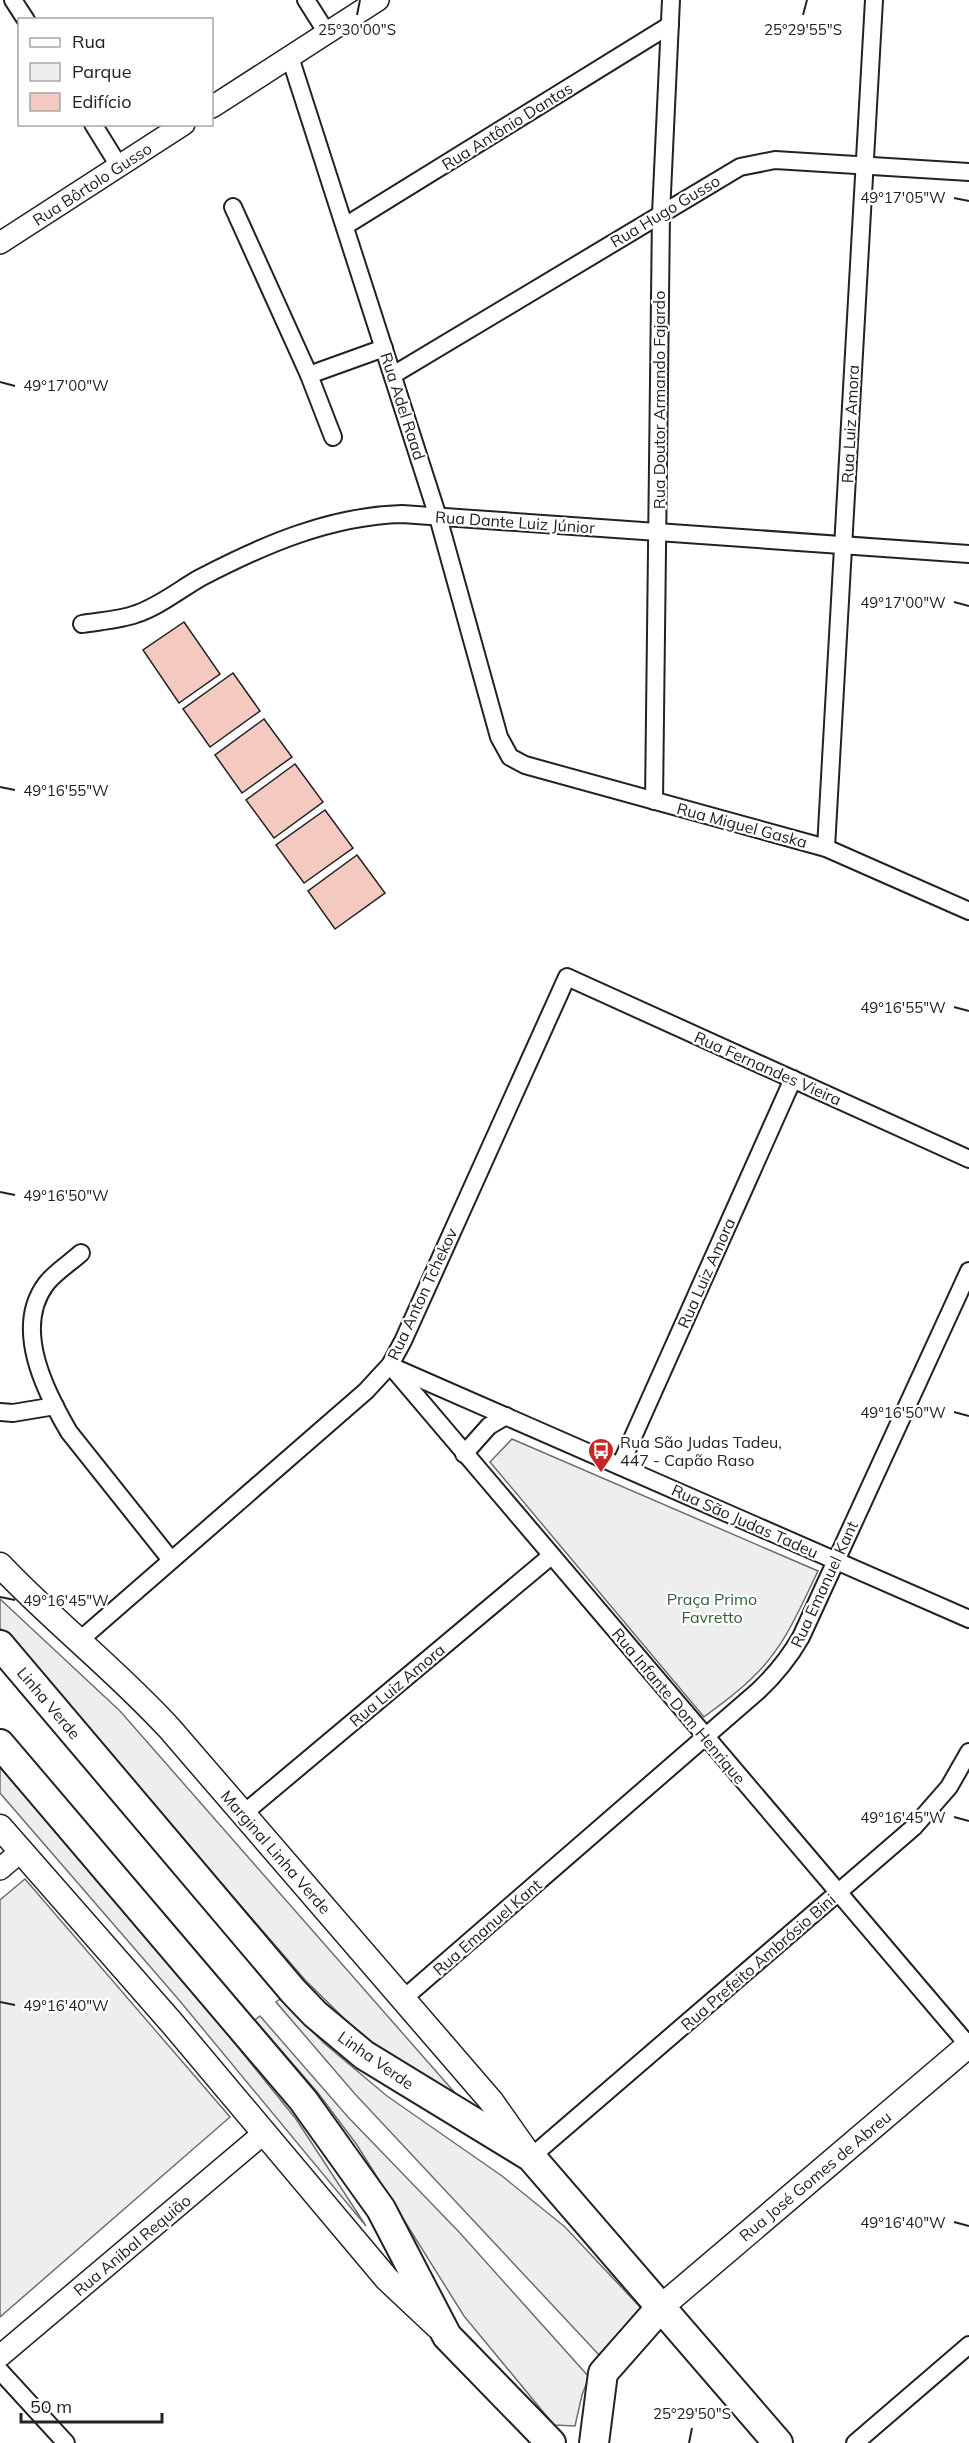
<svg xmlns="http://www.w3.org/2000/svg" width="969" height="2443" viewBox="0 0 969 2443" font-family="Mulish,sans-serif">
<rect width="100%" height="100%" fill="#fff"/>
<g fill="#eee" stroke="#6f6f6f" stroke-width="1.5">
<path d="M512,1439L818,1571C800,1608 785,1646 755,1675C740,1691 721,1704 704,1717L490,1462Z"/>
<polygon points="0,1599 120,1711 477,2118 398,2065 356,2030 306,1981 0,1628"/>
<polygon points="0,1767 220,2025 296,2119 366,2226 179,2000 0,1793"/>
<polygon points="25,1879 230,2117 0,2317 0,1900"/>
<polygon points="280,1999 325,2044 387,2096 502,2176 565,2227 640,2307 641,2311 611,2343 601,2357 355,2094 276,2002"/>
<polygon points="260,2016 348,2117 460,2233 589,2377 582,2395 575,2426 554,2425 464,2316 357,2145 318,2093 255,2020"/>
</g>
<g fill="#f3c9c0" stroke="#222" stroke-width="1.5">
<polygon points="184,622 220,674 179,703 143,650"/>
<polygon points="233,673 260,711 210,747 183,709"/>
<polygon points="264,719 292,757 242,793 215,755"/>
<polygon points="295,764 323,802 274,838 246,800"/>
<polygon points="325,810 353,848 304,883 276,845"/>
<polygon points="357,855 385,893 335,929 308,891"/>
</g>
<g fill="none" stroke-linecap="round" stroke-linejoin="round">
<defs>
<g id="minor">
<polyline points="13,0 26,20"/>
<polyline points="306,0 327,33"/>
<polyline points="290,57 438,517 499,737 510,757 525,765 826,848 969,911"/>
<polyline points="93,124 119,166"/>
<polyline points="233,207 309,375 333,437"/>
<polyline points="345,226 670,25"/>
<polyline points="309,375 384,348"/>
<polyline points="393,375 740,167 775,160 969,172"/>
<path d="M82,624C100,621 120,620 136,614C158,607 179,590 200,578C263,545 330,516 402,514L969,554"/>
<polyline points="654,801 661,214 671,0"/>
<polyline points="826,848 874,0"/>
<path d="M81,1253C70,1263 55,1272 46,1284C13,1328 45,1391 69,1432L171,1560"/>
<polyline points="390,1365 969,2046"/>
<polyline points="393,1367 969,1619"/>
<polyline points="0,1412 13,1413 55,1406"/>
<polyline points="464,1454 489,1426 506,1416"/>
<polyline points="620,1466 793,1079"/>
<polyline points="80,1640 366,1391 390,1365 403,1341 567,977 969,1159"/>
<polyline points="243,1814 551,1556"/>
<path d="M403,1999L758,1691C776,1674 789,1658 801,1637L969,1271"/>
<polyline points="531,2157 914,1827 949,1787 969,1752"/>
<polyline points="0,2371 66,2443"/>
<polyline points="855,2443 969,2345"/>
</g>
<g id="tertiary">
<polyline points="212,107 378,0"/>
<polyline points="0,243 184,124"/>
<polyline points="0,1869 21,1851"/>
<polyline points="0,2356 264,2133"/>
</g>
<g id="secondary">
<path d="M0,1565C54,1622 117,1671 170,1729L491,2101L529,2155"/>
<polyline points="0,1827 171,2022 387,2279 437,2326"/>
<polyline points="661,2307 969,2045"/>
</g>
<g id="trunk">
<polyline points="0,1645 293,1991 315,2014 364,2055 531,2157 778,2443"/>
<polyline points="0,1744 303,2100 381,2209 447,2336 551,2443"/>
<polyline points="594,2443 603,2373 661,2307"/>
</g>
</defs>
<use href="#minor" stroke="#222" stroke-width="20"/>
<use href="#tertiary" stroke="#222" stroke-width="24"/>
<use href="#secondary" stroke="#222" stroke-width="27"/>
<use href="#trunk" stroke="#222" stroke-width="32"/>
<use href="#minor" stroke="#fff" stroke-width="16"/>
<use href="#tertiary" stroke="#fff" stroke-width="21"/>
<use href="#secondary" stroke="#fff" stroke-width="24"/>
<use href="#trunk" stroke="#fff" stroke-width="28"/>
</g>
<path fill="none" stroke="#222" stroke-width="2" d="M357,15L360,0M803,15L807,0M954,198L969,201M0,382L15,386M954,602L969,606M0,787L15,790M954,1007L969,1011M0,1192L15,1195M954,1412L969,1416M0,1597L15,1600M954,1817L969,1821M0,2002L15,2005M954,2222L969,2226M689,2443L692,2428"/>
<defs>
<symbol id="bus-pin" viewBox="-11 -11 22 30"><path d="M0 17L-7.5 6A9.5 9.5 0 1 1 7.5 6Z" fill="#c62828" stroke="#fff"/><path d="M-5-6H5V4H4V6H2V4H-2V6H-4V4H-5ZM-3.5-4V0h7V-4ZM-3.5 1.2v1.5H-2V1.2ZM2 1.2v1.5H3.5V1.2Z" fill="#fff"/></symbol>
</defs>
<g fill-rule="evenodd">
<use href="#bus-pin" x="586" y="1436" width="30" height="40"/>
</g>
<g text-anchor="middle" stroke-width="4.5" stroke-linejoin="round" paint-order="stroke">
<g font-size="16" fill="#222" stroke="#fff">
<text transform="translate(507 126) rotate(-32)" y="6">Rua Antônio Dantas</text>
<text transform="translate(92 184) rotate(-33)" y="6">Rua Bôrtolo Gusso</text>
<text transform="translate(665 211) rotate(-31)" y="6">Rua Hugo Gusso</text>
<text transform="translate(659 400) rotate(-90)" y="6">Rua Doutor Armando Fajardo</text>
<text transform="translate(403 406) rotate(72)" y="6">Rua Adel Raad</text>
<text transform="translate(850 424) rotate(-87)" y="6">Rua Luiz Amora</text>
<text transform="translate(515 522) rotate(4)" y="6">Rua Dante Luiz Júnior</text>
<text transform="translate(742 825) rotate(15)" y="6">Rua Miguel Gaska</text>
<text transform="translate(768 1068) rotate(24)" y="6">Rua Fernandes Vieira</text>
<text transform="translate(706 1273) rotate(-66)" y="6">Rua Luiz Amora</text>
<text transform="translate(422 1294) rotate(-65)" y="6">Rua Anton Tchekov</text>
<text transform="translate(745 1521) rotate(24)" y="6">Rua São Judas Tadeu</text>
<text transform="translate(824 1584) rotate(-65)" y="6">Rua Emanuel Kant</text>
<text transform="translate(397 1685) rotate(-40)" y="6">Rua Luiz Amora</text>
<text transform="translate(49 1703) rotate(50)" y="6">Linha Verde</text>
<text transform="translate(679 1706) rotate(50)" y="6">Rua Infante Dom Henrique</text>
<text transform="translate(276 1852) rotate(49)" y="6">Marginal Linha Verde</text>
<text transform="translate(487 1927) rotate(-41)" y="6">Rua Emanuel Kant</text>
<text transform="translate(758 1962) rotate(-41)" y="6">Rua Prefeito Ambrósio Bini</text>
<text transform="translate(376 2060) rotate(35)" y="6">Linha Verde</text>
<text transform="translate(815 2176) rotate(-40)" y="6">Rua José Gomes de Abreu</text>
<text transform="translate(132 2245) rotate(-40)" y="6">Rua Anibal Requião</text>
</g>
<g font-size="16" fill="#222" stroke="#fff" text-anchor="start">
<text x="620" y="1448">Rua São Judas Tadeu,<tspan x="620" dy="18">447 - Capão Raso</tspan></text>
</g>
<g font-size="16" fill="#2f5e38" stroke="#fff">
<text x="712" y="1605">Praça Primo<tspan x="712" dy="18">Favretto</tspan></text>
</g>
</g>
<g font-size="15" text-anchor="middle" fill="#222" stroke="#fff" stroke-width="4.5" stroke-linejoin="round" paint-order="stroke">
<text x="803" y="35">25°29'55"S</text>
<text x="357" y="35">25°30'00"S</text>
<text x="903" y="203">49°17'05"W</text>
<text x="66" y="391">49°17'00"W</text>
<text x="903" y="608">49°17'00"W</text>
<text x="66" y="796">49°16'55"W</text>
<text x="903" y="1013">49°16'55"W</text>
<text x="66" y="1201">49°16'50"W</text>
<text x="903" y="1418">49°16'50"W</text>
<text x="66" y="1606">49°16'45"W</text>
<text x="903" y="1823">49°16'45"W</text>
<text x="66" y="2011">49°16'40"W</text>
<text x="903" y="2228">49°16'40"W</text>
<text x="692" y="2419">25°29'50"S</text>
</g>
<rect x="18" y="18" width="195" height="108" fill="#ffffff" stroke="#a7a7a7" stroke-width="1.5"/>
<rect x="30" y="38" width="30" height="9" fill="#ffffff" stroke="#a7a7a7" stroke-width="1.5"/>
<text x="72" y="48" font-size="18" fill="#222222">Rua</text>
<rect x="30" y="63" width="30" height="18" fill="#eeeeee" stroke="#a7a7a7" stroke-width="1.5"/>
<text x="72" y="78" font-size="18" fill="#222222">Parque</text>
<rect x="30" y="93" width="30" height="18" fill="#f3c9c0" stroke="#a7a7a7" stroke-width="1.5"/>
<text x="72" y="108" font-size="18" fill="#222222">Edifício</text>
<path d="M21 2413v9h141v-9" fill="none" stroke="#222222" stroke-width="3"/>
<text x="30" y="2413" font-size="18" fill="#222222" stroke="#ffffff" stroke-width="4.5" paint-order="stroke">50 m</text>
</svg>
